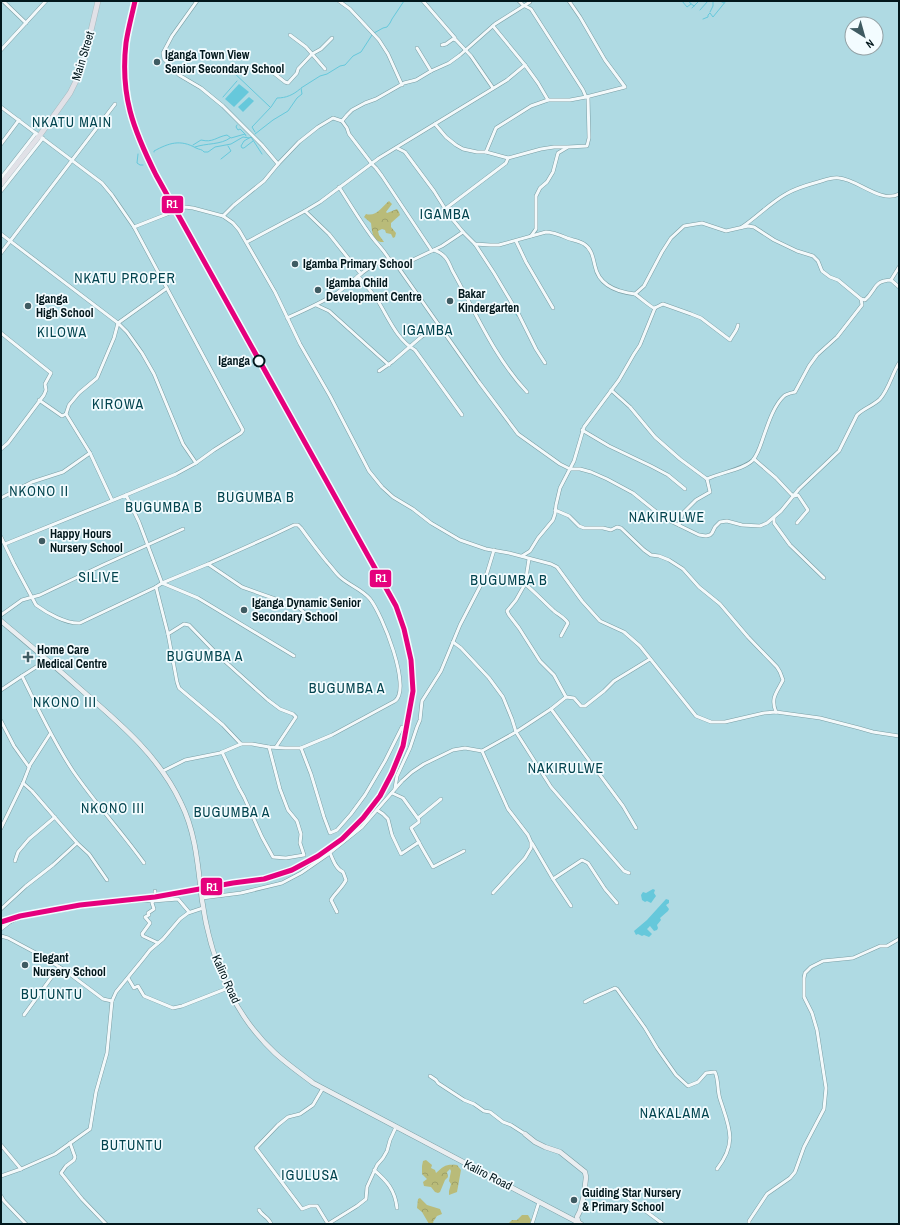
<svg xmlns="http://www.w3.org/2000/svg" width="900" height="1225" viewBox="0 0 900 1225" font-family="'Archivo Narrow',sans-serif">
<defs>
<pattern id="forest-crowns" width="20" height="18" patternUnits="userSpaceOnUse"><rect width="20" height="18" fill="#b9bb79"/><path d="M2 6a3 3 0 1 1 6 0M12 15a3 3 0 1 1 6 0" fill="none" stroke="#9da068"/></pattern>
</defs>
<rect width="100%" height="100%" fill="#afdae3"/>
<g fill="url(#forest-crowns)">
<path d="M389,201L392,204L386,212L387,213L397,209L399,212L400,215L391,223V227L396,233L395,237L393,238L391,234L386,233L385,230L382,229L378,231L379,235L384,242C372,243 372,230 371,223L364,217L366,214C376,217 382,207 389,201Z"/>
<path d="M426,1160L432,1165L431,1168L435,1170L436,1173C444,1166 445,1164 457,1165L461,1170L457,1192L449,1195V1191L451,1184L449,1181L451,1171L450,1169L447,1172L448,1177L445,1180L440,1192L438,1193L435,1192L431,1187L424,1186L423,1182L427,1179L422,1174V1166L423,1161Z"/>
<polygon points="420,1198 427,1205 440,1209 442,1214 437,1216 433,1222 434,1224 429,1224 422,1212 417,1208 418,1199"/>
<polygon points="522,1215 528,1215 531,1220 530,1224 508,1224 512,1220 517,1220"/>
</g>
<g fill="#66c8db">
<polygon points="239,84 249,92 234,107 225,99"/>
<polygon points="249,97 254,101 243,112 238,107"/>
<polygon points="653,889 655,890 654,893 656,896 651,903 647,901 645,902 642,900 641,895 643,892 646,893"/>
<polygon points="666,899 669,900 669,903 666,905 669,909 668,911 660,918 661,920 657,925 658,928 657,930 654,931 650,926 647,929 652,934 649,937 644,935 642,936 638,934 636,935 634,931 647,920"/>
</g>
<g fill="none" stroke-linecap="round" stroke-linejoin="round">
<g stroke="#66c8db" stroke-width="1">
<polyline points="682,1 687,7 691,4"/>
<polyline points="689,1 690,3 694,6"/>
<polyline points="720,1 724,3"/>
<polyline points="692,8 699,1"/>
<polyline points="700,10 708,1"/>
<polyline points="710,12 713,6 713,1"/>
<polyline points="703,19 708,17 708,15 710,13 713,17 726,1"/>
<polyline points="374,33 383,28 387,27 390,23 392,19 404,1"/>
<polyline points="231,70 270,107"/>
<polyline points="223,97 237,81"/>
<polyline points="237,125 236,127 238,130 240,129 245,134"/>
<path d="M255,132L252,127L271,107L277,98C286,98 293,95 300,89"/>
<polyline points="255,134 273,120 288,111 297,98 302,94 301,88 320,76 327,74 340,66 345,65 353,56 361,52 372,35"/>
<polyline points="251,137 262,154"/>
<polyline points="249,138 244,141 241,146 242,148 244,148 253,141"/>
<path d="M193,145L201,140C213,143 216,137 227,135L231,138L245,134L246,136"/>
<path d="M195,147C206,143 221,145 230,138"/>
<path d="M154,152V151C169,143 180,139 196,148C200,150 202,149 204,152H208L215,147L231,144L243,137L249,138L252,137"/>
<polyline points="138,154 137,163 140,165 143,165"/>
<polyline points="221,159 231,151 228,146"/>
<polyline points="512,308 517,316"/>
<polyline points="532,1201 536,1203"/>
</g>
<defs>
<g id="street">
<polyline points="3,1 26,23"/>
<polyline points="197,1 172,36 163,53 164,59 179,75 201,88 223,106 262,145 278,164"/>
<polyline points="339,1 350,9 379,40 388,54 402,85"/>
<polyline points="423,1 455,38"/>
<polyline points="519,1 523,5 531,9 583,90 586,97 625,87 605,60 580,17 569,1"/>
<polyline points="493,26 525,65"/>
<polyline points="290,35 306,47 325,69"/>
<polyline points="442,45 446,44 453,39 456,40 471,56 493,88"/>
<polyline points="417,48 431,71 449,63 460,55 495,24 530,2"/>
<polyline points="1,50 46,1"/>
<polyline points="266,67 285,82 288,83 297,73 298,69 312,54 321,49 332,38"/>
<polyline points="1,107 102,183 112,195 134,227 243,430 241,433 214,450 196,463 176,474 126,495"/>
<polyline points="342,121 347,115 352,110 365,103 376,99 404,83 416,80 431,71"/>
<polyline points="435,124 446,137 456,145 463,149 477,152 486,152 508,158 541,149 554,147 567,147"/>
<polyline points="1,144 19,120"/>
<polyline points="397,148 405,152 434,191 449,215 463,232"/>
<polyline points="486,152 496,128 531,106 548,100 570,100 586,97"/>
<polyline points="1,178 36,133"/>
<path d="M339,187C350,204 360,221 372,237C378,245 384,250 389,259"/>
<polyline points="1,191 43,138"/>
<polyline points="445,209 506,163 508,158"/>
<polyline points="305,211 329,234 361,274"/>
<polyline points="223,216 234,205 264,181 278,164 299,142 318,127 333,118 342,121 347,128 349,134 372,164 376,168 382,176 432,251"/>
<polyline points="134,227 185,207 193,208 223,216 233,223 239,230 275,292 300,344 330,396 369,471 382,487 393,497 413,509 431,523 460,540 486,549 509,553 551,564 557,567 582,601 600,621 624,632 640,646 696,716 711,722 725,722 764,713 776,712 820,718 859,728 873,732 899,736"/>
<path d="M742,227C757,217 770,203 786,194C796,188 807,185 818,182C825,180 832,177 839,178C857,179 881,204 899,194"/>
<polyline points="1,234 118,323 127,332 142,353 154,374 183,444 196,463"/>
<polyline points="531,236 536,229 536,196 540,188 547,182 553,172 558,153 568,147 587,146 589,138 588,97"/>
<polyline points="516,241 526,262 553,308"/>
<polyline points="247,242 305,211 320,202 379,158 507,80 525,65 538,83 548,100"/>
<polyline points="475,244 494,273 519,315 536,349 545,363"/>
<path d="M434,250C445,254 448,260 452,270C475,311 494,357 527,392"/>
<polyline points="1,253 115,104"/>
<polyline points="351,261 365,266 372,266"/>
<path d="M398,267L479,382L518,434L560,464L570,469H580L591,472L607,479L633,493L664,518L699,535L706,536L710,535L712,533L715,527L720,522L727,521L742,525L760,526L767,523L781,511L799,489L839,451L857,415C864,408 873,406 880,399C889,389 892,374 899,363"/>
<path d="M358,276C365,284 372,292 378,301C388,317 397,340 415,350L462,415"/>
<polyline points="891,280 899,267"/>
<path d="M635,294C638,296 652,308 654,308C656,308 660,305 663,304L691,314L701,318L730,340C733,334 737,331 738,325"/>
<polyline points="316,305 329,311 389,365"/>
<path d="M287,318C305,310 321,303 337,293C353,282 371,261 391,259L398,267L442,246L463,232L475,244L490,245H499L546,232C553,232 560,235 567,238C572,240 580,241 584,244C592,249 593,258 595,266C599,286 617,292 635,294L644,286L662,252L671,238L684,226L702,223L726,231L748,226L754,227L774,240L797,251L813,256L818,261L822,271L830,277L838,280L861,299L865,300C877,289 873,281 891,280L899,287"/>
<polyline points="1,333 51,373 45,384 46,390 44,395 8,443 1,449"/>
<polyline points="379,371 392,362 421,337 439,325"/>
<polyline points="611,390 630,407 655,437 680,459 707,479"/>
<polyline points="39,400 62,416 66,414"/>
<polyline points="582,430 609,446 651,466 668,475 685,489"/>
<polyline points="754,459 776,478 791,494 794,496 798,495 808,510 797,523"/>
<polyline points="1,498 32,482 63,472 90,453"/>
<polyline points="112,500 90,453 66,414 69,405 79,393 97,378 114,338 118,323 167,288"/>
<path d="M555,510L569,516L579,526L584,528H603L611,530L617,527L621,528L644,550L651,555L659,556L669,560L683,569L699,587L720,604L748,637L777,667L780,672L783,680C777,692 770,698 776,712"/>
<polyline points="774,518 774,523 790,545 824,578"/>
<path d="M679,525L682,514L696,500L710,492L707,479C721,472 743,470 753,460C757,455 760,447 762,441C767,427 773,406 784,396C786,394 791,393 795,392L809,366L817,355L837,337L862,305L861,299"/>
<path d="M1,537L14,564L36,605C47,613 66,624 80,623L156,587L162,583L208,564L242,587L298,607L307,615"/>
<polyline points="5,544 126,495 139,522 162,583 198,598 294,656"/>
<polyline points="522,556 530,551 538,538 553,520 555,514 556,505 560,488 574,461 584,427 619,380 634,354 640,345 655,308"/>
<polyline points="529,559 525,584 516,600 507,611 509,615 519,628 540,661 554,675 566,697"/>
<path d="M525,584C535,592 544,602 554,611C559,615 565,618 568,623L561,636"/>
<polyline points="156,587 168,634 177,682 179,688 223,725 241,744"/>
<polyline points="1,615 22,600 40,595 103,565 183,529"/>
<polyline points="168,634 184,624 189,625 219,656 268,700 280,709 293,714 296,717 276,747"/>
<polyline points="453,642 461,648 489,678 503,697 512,719 516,732 551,787 624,871 629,873"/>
<path d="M47,660L22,676C38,708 53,741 73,771C95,803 121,831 144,863"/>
<polyline points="1,690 22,676"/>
<polyline points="551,709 623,806 636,828"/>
<polyline points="1,721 14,746 29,767"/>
<polyline points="301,748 311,774 324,817 330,833 337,830 351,814 365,795 385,761 402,727"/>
<polyline points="482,751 508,809 528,835 531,842 531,848 525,858 493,893"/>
<polyline points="222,752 239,788 244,797 262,837 273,857 286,858 304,855 300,843 301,834 297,821 288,810 280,789 269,747"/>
<path d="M163,771L185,760L220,753L241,744H252L269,747L285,748H301L332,735L395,701C412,688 382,614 370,599C362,589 348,585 339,576C334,571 331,566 327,562C318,551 309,539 301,528L298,525H294L273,535L208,564"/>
<polyline points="23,783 32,791 77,843 89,854 107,880"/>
<polyline points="395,788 397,776 410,748 417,727 420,720 422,701 441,671 460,625 487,573 494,550"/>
<polyline points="392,793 403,798 419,820 419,822 411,828 422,848 433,867 464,851"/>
<polyline points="377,810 383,814 388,819 392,835 401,854 419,842"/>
<polyline points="418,818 441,799"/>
<polyline points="1,828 23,783 30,765 50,734"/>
<polyline points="532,843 553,879"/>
<path d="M330,853C333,860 336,869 343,872L346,880C342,888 335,893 331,900L337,912"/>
<polyline points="15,861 18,852 29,839 55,817"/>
<polyline points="155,891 155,897 152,903 154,909 148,913 149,915 145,917 150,923 142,934 143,936 158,943"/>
<polyline points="202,898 241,893 282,883 301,873 327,855 362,827 402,781 412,772 424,764 453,750 465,748 482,751 516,732 551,709 566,697 574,698 581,706 585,706 604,691 614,681 650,659"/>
<polyline points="571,906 553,879 582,860 588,863 605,889 617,903"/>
<polyline points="1,909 26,886 53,865 77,843"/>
<polyline points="1,929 10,922 20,917 102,903 116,903 143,900 153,901 178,899 189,912"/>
<polyline points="1,936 8,938 36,953 63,969 103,999 112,1001 116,992 143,959 150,950 163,939 180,919 188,913 203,908"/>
<polyline points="128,978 134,988 138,986 144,996 173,1008 182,1006 228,988"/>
<path d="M585,1002C595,996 605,993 615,988L617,989L645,1028L657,1048L676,1075L688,1086L698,1082L706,1073L715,1072C719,1081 717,1090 720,1099C729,1127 738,1142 717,1169"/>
<polyline points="24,1015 59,967"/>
<polyline points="430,1076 436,1080 438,1083 464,1100 474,1104 484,1111 490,1112 503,1122 511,1125 525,1134"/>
<polyline points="323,1088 313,1105 300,1114 288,1117 278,1125 256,1148 302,1209 310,1206 317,1206 328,1224"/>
<polyline points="70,1143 75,1157 74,1160 66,1166 61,1173 82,1199 106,1224"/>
<polyline points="1,1145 21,1169"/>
<path d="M374,1170C387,1181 395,1190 397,1208"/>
<polyline points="1,1176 21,1169 55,1154 90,1129 96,1092 107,1053 112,1001"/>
<polyline points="620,1192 663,1224"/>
<polyline points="1,1196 4,1201 26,1224"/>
<path d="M259,1210C262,1216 269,1217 271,1224"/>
<polyline points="328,1224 357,1206 366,1199 367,1187 377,1165 383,1158 387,1151 390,1140 396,1127"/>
<polyline points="532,1224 539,1202"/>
<polyline points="749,1224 749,1221 767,1194 790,1178 795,1172 804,1147 824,1109 826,1088 817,1030 812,1013 804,997 804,978 805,973 811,967 823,961 853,958 880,946 887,946 899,939"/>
</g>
<g id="secondary">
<path d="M1,621C30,645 58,669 86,694C123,726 160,758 181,803C196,833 198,867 202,900C210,957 232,1013 275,1053C287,1064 300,1073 313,1083L581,1224"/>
<polyline points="525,1134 535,1142 545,1147 560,1152 585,1172 586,1177 584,1195 580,1211 577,1217 579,1224"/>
</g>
<polyline id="primary" points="1,184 40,135 70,93 78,77 84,60 98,1"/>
</defs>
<use href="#street" stroke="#7a9ea4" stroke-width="4"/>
<use href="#secondary" stroke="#7a9ea4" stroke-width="5.5"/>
<use href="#primary" stroke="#a7babf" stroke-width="6"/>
<use href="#street" stroke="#f3f9fb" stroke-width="3"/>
<use href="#secondary" stroke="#eaeef1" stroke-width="4.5"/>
<use href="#primary" stroke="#e1e1e7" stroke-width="5"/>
<defs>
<path id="rail-1" d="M1,922L20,916L80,905L155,897L233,883L264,879L292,870L318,856L342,839L363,818L380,796L392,773L403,746L413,691L411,660L404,629L396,606L156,175C133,129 120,95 126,43C128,29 132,15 135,1"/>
</defs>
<use href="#rail-1" stroke="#f3fcff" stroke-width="8"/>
<use href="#rail-1" stroke="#e5007d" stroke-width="5"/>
</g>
<g fill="#3f5b62" stroke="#f3fcff" stroke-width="1.5">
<circle cx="157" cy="62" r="4"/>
<circle cx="295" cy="264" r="4"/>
<circle cx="318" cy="290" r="4"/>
<circle cx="450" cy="301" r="4"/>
<circle cx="28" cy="306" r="4"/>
<circle cx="42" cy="541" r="4"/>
<circle cx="244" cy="610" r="4"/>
<path d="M26 651h4v4h4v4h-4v4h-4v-4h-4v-4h4z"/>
<circle cx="25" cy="965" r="4"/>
<circle cx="574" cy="1200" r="4"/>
</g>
<circle fill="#f3fcff" stroke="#02171c" stroke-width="2" cx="259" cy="361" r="5.5"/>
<g text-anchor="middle" stroke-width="3.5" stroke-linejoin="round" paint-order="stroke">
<g font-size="12" font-weight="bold" fill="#02171c" stroke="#f3fcff" text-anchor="start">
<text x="165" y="59">Iganga Town View<tspan x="165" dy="14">Senior Secondary School</tspan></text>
<text x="303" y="268">Igamba Primary School</text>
<text x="326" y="287">Igamba Child<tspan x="326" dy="14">Development Centre</tspan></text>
<text x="458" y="298">Bakar<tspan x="458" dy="14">Kindergarten</tspan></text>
<text x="36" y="303">Iganga<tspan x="36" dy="14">High School</tspan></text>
<text x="50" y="538">Happy Hours<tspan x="50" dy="14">Nursery School</tspan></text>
<text x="252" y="607">Iganga Dynamic Senior<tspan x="252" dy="14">Secondary School</tspan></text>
<text x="37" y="654">Home Care<tspan x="37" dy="14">Medical Centre</tspan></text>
<text x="33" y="962">Elegant<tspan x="33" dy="14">Nursery School</tspan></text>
<text x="582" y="1197">Guiding Star Nursery<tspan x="582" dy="14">&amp; Primary School</tspan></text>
</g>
<g font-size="12" fill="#02171c" stroke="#f3fcff">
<text transform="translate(83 56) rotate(-73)" y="4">Main Street</text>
<text transform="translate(226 979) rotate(66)" y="4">Kaliro Road</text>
<text transform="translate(488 1175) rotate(27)" y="4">Kaliro Road</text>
</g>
<g font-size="12" font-weight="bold" fill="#02171c" stroke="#f3fcff" text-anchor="end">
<text x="250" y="365">Iganga</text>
</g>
<g font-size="14" letter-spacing="1" fill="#03444f" stroke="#f3fcff">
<text x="72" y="127">NKATU MAIN</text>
<text x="445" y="219">IGAMBA</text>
<text x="125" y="283">NKATU PROPER</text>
<text x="428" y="335">IGAMBA</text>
<text x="62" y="337">KILOWA</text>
<text x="118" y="409">KIROWA</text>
<text x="39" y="496">NKONO II</text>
<text x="256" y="502">BUGUMBA B</text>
<text x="164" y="512">BUGUMBA B</text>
<text x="667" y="522">NAKIRULWE</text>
<text x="99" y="582">SILIVE</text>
<text x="509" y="585">BUGUMBA B</text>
<text x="205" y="661">BUGUMBA A</text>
<text x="347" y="693">BUGUMBA A</text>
<text x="65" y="707">NKONO III</text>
<text x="566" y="773">NAKIRULWE</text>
<text x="113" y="813">NKONO III</text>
<text x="232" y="817">BUGUMBA A</text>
<text x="52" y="999">BUTUNTU</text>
<text x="675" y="1118">NAKALAMA</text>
<text x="132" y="1150">BUTUNTU</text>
<text x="310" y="1180">IGULUSA</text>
</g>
</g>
<g stroke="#f3fcff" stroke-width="1.5">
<rect x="161" y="195" width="23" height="19" rx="4" fill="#e5007d"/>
<rect x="369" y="569" width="23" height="19" rx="4" fill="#e5007d"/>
<rect x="200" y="877" width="23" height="19" rx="4" fill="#e5007d"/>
</g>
<g font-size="11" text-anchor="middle" font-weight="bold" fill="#fff">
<text x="172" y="208">R1</text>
<text x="381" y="582">R1</text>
<text x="212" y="891">R1</text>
</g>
<rect width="900" height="1225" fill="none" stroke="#02171c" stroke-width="4"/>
<g transform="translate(864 36) rotate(143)"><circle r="19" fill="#f3fcff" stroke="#93a0a4"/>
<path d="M0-3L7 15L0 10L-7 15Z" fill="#3f5b62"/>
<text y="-6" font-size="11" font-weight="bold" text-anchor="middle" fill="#02171c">N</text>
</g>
</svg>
